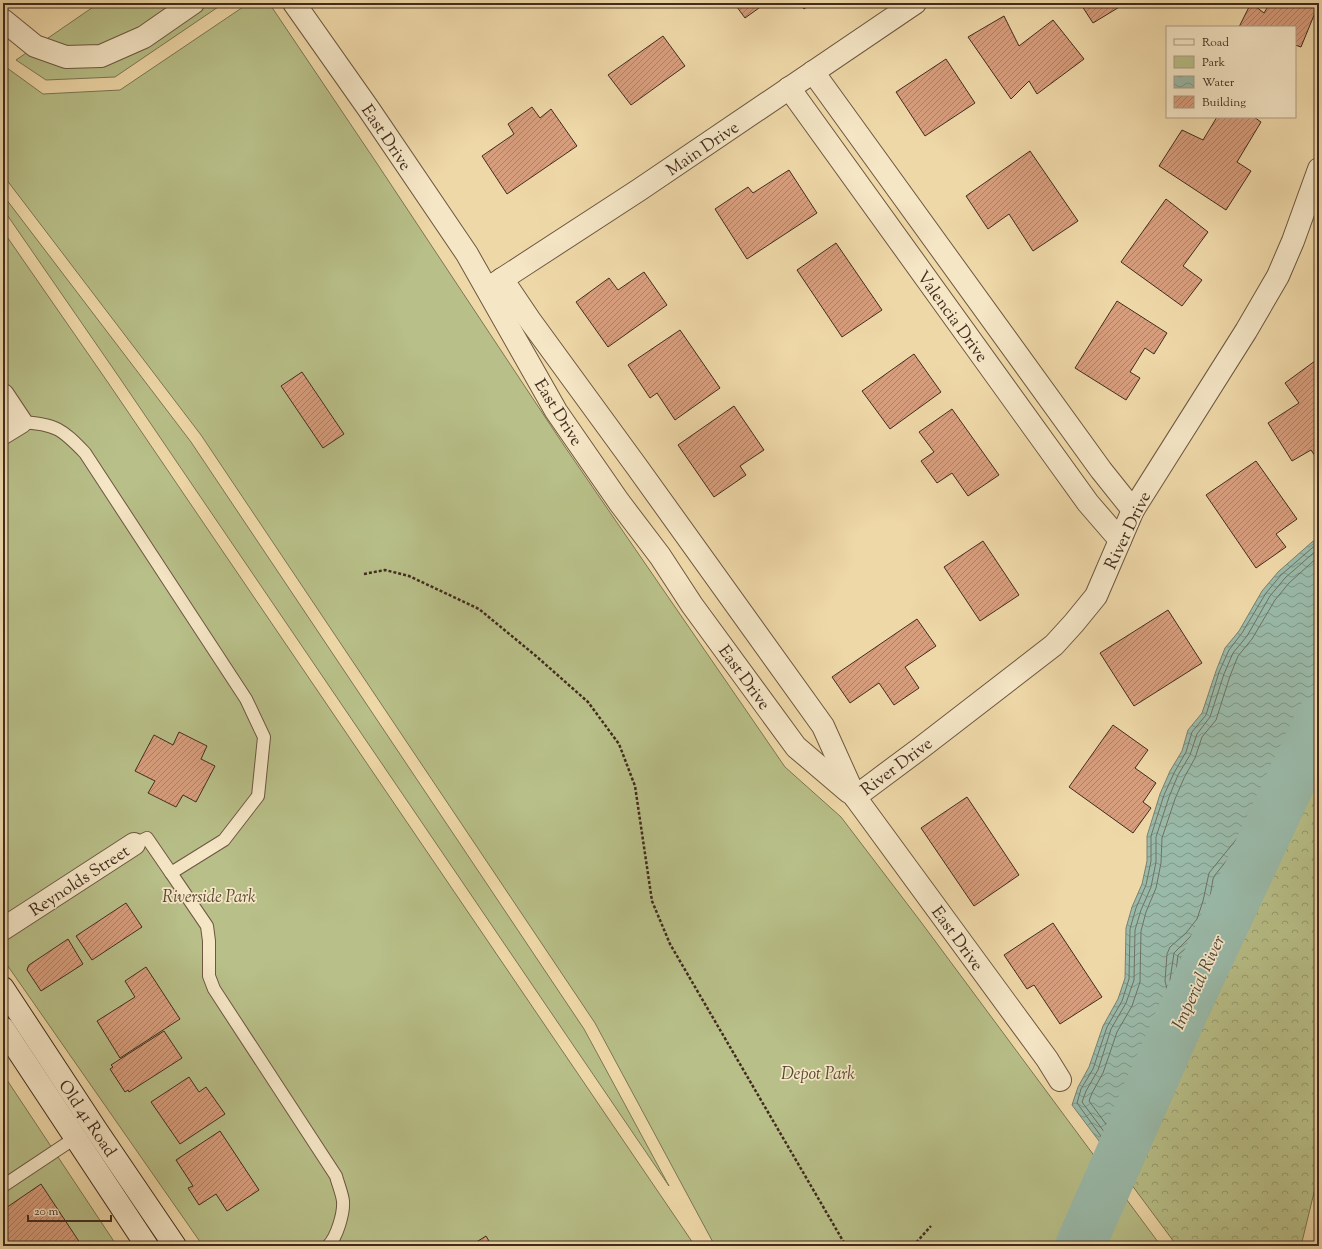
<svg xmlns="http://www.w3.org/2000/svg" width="1322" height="1249" viewBox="0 0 1322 1249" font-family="'Sorts Mill Goudy',serif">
<defs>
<pattern id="forest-crowns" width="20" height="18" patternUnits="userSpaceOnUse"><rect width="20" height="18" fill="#b8bf88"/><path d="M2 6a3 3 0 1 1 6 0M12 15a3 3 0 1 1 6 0" fill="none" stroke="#979b6f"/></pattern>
<pattern id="water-waves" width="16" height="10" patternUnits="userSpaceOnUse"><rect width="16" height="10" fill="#9abaa9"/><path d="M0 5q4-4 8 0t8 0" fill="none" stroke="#7f9789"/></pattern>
<pattern id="building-hatch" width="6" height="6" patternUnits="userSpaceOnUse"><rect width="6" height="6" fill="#d79e7e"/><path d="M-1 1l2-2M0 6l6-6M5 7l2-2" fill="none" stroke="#b08167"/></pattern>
</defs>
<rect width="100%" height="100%" fill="#efd8a8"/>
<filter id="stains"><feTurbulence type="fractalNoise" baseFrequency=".005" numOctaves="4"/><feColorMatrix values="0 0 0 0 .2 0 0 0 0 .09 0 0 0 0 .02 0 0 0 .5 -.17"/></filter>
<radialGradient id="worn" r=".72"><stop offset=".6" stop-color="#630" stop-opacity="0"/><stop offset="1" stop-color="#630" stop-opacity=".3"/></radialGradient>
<polygon fill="url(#forest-crowns)" stroke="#7d7654" points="1319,775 1319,1172 1301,1246 1177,1246 1120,1169 1127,1137 1141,1096 1150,1072 1162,1052 1182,1039 1194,1019 1185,1000 1179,979 1181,957 1197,943 1217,905 1222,881 1249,847 1289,820 1303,803"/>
<g fill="#b8bf88" stroke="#7d7654">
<polygon points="99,3 224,3 115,77 46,80 16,60"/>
<polygon points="249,3 269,3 376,162 563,444 785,767 841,817 921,922 1161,1246 715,1246 595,1023 201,435 3,175 3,65 43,94 120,90"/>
<polygon points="3,195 191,442 584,1029 669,1186 119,377 3,209"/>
<polygon points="3,231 109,384 695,1246 203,1246 3,959"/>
<polygon points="3,1074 117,1246 3,1246"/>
</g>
<polygon fill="url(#water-waves)" stroke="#778172" points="1319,537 1319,775 1303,803 1289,820 1249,847 1222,881 1217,905 1210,926 1197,943 1181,957 1179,979 1185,1000 1194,1019 1182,1039 1162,1052 1150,1072 1141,1096 1127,1137 1120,1169 1072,1105 1078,1087 1089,1067 1103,1026 1118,999 1125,978 1126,928 1132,907 1142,884 1147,861 1147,836 1160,794 1170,771 1182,751 1188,730 1202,713 1216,671 1225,648 1239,631 1262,591 1278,572 1312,542"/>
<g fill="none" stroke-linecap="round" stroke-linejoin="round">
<g stroke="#6e7364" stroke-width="1">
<polyline points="1319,542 1281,575 1266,593 1242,633 1229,650 1219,672 1206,715 1192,732 1186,752 1174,773 1164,795 1151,836 1151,861 1146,885 1136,908 1130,929 1129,979 1122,1001 1107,1027 1093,1069 1081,1089 1077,1103 1116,1157 1119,1156 1123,1136 1137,1094 1147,1071 1159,1050 1179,1037 1189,1020 1181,1001 1175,980 1178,955 1194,941 1207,924 1213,904 1219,878 1246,844 1287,817 1300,801 1314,776 1319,774"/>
<polyline points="1319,548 1285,578 1270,596 1247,636 1233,653 1224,674 1210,717 1197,734 1190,755 1178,775 1169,797 1156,837 1156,862 1151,887 1141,910 1135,930 1134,980 1126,1003 1111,1029 1098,1070 1086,1091 1082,1102 1114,1145 1116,1144 1132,1093 1143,1068 1155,1047 1175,1033 1183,1019 1176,1003 1170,980 1174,953 1190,937 1202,922 1209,903 1213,879 1215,875 1243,840 1283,814 1296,798 1310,773 1314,770 1319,769"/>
<path d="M1319,556L1289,583L1275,600L1252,639L1238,656L1230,676L1216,720L1202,737L1195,758L1184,778L1175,799L1162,838L1161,863L1156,888L1146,912L1141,931L1140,982L1132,1006L1117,1032L1103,1073L1092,1093L1089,1101L1111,1131L1114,1130C1123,1101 1131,1069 1150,1044C1154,1037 1164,1035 1170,1029C1173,1027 1174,1022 1176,1019L1171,1005L1165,981L1167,954L1170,947L1186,933L1197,919L1203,901L1209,873L1239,836L1279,809L1291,795L1306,768L1311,765L1319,763"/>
</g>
<polyline stroke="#9abaa9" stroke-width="50" points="1080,1246 1184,1010 1319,721"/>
</g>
<g fill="url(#building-hatch)" stroke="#422c1f">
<polygon points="734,3 766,3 745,18"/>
<polygon points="799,3 812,3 804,9"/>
<polygon points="1080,3 1126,3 1093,23"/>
<polygon points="1251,3 1264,13 1270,3 1319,3 1301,47 1295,45 1295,27 1239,27"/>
<polygon points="1004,16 1019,46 1053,20 1084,59 1037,94 1029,81 1011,99 968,37"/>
<polygon points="663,36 685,66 631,105 608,75"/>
<polygon points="946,59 975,103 925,136 896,92"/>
<polygon points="532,107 540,118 551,109 577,146 507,194 482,156 514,134 508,124"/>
<polygon points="1217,117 1254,117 1261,122 1237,162 1251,171 1226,210 1159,166 1182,130 1203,140"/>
<polygon points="1030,151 1078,221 1033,251 1009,214 988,229 966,196"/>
<polygon points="789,170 817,213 747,259 715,209 748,187 753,193"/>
<polygon points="1166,199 1208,232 1183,266 1202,280 1182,306 1121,262"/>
<polygon points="836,243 882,310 842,337 797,270"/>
<polygon points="644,272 667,305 608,347 576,302 609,278 618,290"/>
<polygon points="1117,301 1167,333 1154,354 1145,348 1130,372 1140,378 1126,400 1075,368"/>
<polygon points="680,330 720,388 675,420 657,393 650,398 628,365"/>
<polygon points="914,354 941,392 890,429 862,391"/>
<polygon points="1315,361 1319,367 1319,457 1317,459 1311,450 1292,461 1268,423 1299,403 1285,383"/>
<polygon points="302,372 344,434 323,448 281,386"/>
<polygon points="734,406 764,450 740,466 746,475 714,497 678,445"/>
<polygon points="952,409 999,475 968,496 952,473 937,483 921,461 934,452 919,432"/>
<polygon points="1256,461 1297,519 1276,534 1286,547 1256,568 1206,495"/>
<polygon points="983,541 1019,595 980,621 944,567"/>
<polygon points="1168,610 1202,663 1134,706 1100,653"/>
<polygon points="917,619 936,646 905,667 919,688 894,705 879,683 850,703 832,677"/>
<polygon points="1113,725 1148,750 1135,768 1156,783 1143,802 1151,808 1133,833 1069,787"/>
<polygon points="179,732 207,746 201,759 215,766 196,802 183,795 176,807 148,793 155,781 135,771 154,735 173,745"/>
<polygon points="967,797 1019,875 974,906 921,828"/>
<polygon points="126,903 142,927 92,960 76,936"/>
<polygon points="1053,923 1102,997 1060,1024 1034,985 1027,989 1004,955"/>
<polygon points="68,939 83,964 41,991 27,970 28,967 29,965"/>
<polygon points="146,967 180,1019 120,1058 97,1021 135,997 125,981"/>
<polygon points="164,1031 182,1058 129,1092 128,1090 125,1092 110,1069 113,1067 111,1065"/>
<polygon points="189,1077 199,1092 206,1087 225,1114 180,1144 151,1102"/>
<polygon points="220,1131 259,1190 227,1211 216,1194 199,1205 188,1188 193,1186 176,1160"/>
<polygon points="41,1184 82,1246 3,1246 3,1210"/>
<polygon points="486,1236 492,1246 470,1246"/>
<polygon points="440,1242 443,1246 434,1246"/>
</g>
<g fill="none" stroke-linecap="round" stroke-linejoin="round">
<defs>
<g id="lane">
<path d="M21,422C56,424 62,429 85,453L246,699L264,737L258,796L224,840L171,873L147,838L134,844"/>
<path d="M171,873L207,926L209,941V976L214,989L336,1176C338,1184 342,1193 343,1201C344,1213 337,1237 328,1246"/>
<polyline points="3,1186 75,1138"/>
</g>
<g id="street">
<polyline points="294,3 368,108 467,254 556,411 619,502 660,556 692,605 796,747 849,792"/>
<polyline points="3,20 35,46 66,57 101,56 144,37 193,3"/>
<polyline points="813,72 1101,470 1133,510"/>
<polyline points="789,88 1088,503 1120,540"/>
<polyline points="502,279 529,319 637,467 823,726 855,797 1047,1059 1060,1080"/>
<polyline points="490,287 639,190 915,3"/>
<polyline points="3,395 21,422 3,433"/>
<polyline points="855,797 922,747 1054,645 1074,623 1096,596 1133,510 1246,331 1278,276 1293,241 1319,169"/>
<polyline points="3,929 134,844"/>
</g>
<g id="secondary">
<polyline points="3,988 97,1131 175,1246"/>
<polyline points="3,1028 147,1246"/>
</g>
</defs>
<use href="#lane" stroke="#6d5741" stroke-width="14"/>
<use href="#street" stroke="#6d5741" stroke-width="24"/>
<use href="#secondary" stroke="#422c1f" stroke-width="24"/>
<g stroke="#422c1f" stroke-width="2.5" stroke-dasharray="3 2" stroke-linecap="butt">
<polyline points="364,574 385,570 409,576 479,609 536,656 588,702 619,744 635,786 652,901 670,944 846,1246"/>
<polyline points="913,1246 931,1226"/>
</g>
<use href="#lane" stroke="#f5e6c6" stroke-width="12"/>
<use href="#street" stroke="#f5e6c6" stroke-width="22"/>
<use href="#secondary" stroke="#f5e6c6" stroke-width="22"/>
</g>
<g text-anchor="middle" stroke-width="3.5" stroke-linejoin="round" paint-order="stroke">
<g font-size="17" fill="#422c1f" stroke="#f5e6c6">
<text transform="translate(387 137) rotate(56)" y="6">East Drive</text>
<text transform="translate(702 148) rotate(-34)" y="6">Main Drive</text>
<text transform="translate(953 316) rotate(54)" y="6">Valencia Drive</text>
<text transform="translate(559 412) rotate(58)" y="6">East Drive</text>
<text transform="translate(1127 530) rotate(-64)" y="6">River Drive</text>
<text transform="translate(745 677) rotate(54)" y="6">East Drive</text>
<text transform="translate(896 766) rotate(-37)" y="6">River Drive</text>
<text transform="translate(79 880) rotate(-33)" y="6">Reynolds Street</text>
<text transform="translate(958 938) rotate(54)" y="6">East Drive</text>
<text transform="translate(88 1118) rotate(56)" y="6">Old 41 Road</text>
</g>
<g font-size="17" font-style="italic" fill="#5a4934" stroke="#f5e6c6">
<text x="209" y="902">Riverside Park</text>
<text x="818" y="1079">Depot Park</text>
</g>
<g font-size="18" font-style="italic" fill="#54483b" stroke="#f5e6c6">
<text transform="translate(1198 982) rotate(-65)" y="6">Imperial River</text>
</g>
</g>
<rect width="1322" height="1249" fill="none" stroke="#efd8a8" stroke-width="16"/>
<rect x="4" y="4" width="1314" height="1241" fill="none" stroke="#422c1f" stroke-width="2"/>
<rect x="8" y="8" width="1306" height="1233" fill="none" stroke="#422c1f"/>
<rect x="1166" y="26" width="130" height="92" fill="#f5e6c6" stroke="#ad9c83"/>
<rect x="1174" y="39" width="20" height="6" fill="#f5e6c6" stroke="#ad9c83"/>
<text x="1202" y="46" font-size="12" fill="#422c1f">Road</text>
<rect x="1174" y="56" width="20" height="12" fill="#b8bf88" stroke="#ad9c83"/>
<text x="1202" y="66" font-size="12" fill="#422c1f">Park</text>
<rect x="1174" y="76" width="20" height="12" fill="url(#water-waves)" stroke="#ad9c83"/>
<text x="1202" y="86" font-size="12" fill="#422c1f">Water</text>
<rect x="1174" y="96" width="20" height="12" fill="url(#building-hatch)" stroke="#ad9c83"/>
<text x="1202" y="106" font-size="12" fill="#422c1f">Building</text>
<path d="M28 1215v6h83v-6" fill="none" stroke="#422c1f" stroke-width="2"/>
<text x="34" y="1215" font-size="12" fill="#422c1f" stroke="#f5e6c6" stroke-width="3" paint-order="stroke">20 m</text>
<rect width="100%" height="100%" filter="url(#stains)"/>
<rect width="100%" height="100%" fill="url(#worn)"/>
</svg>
